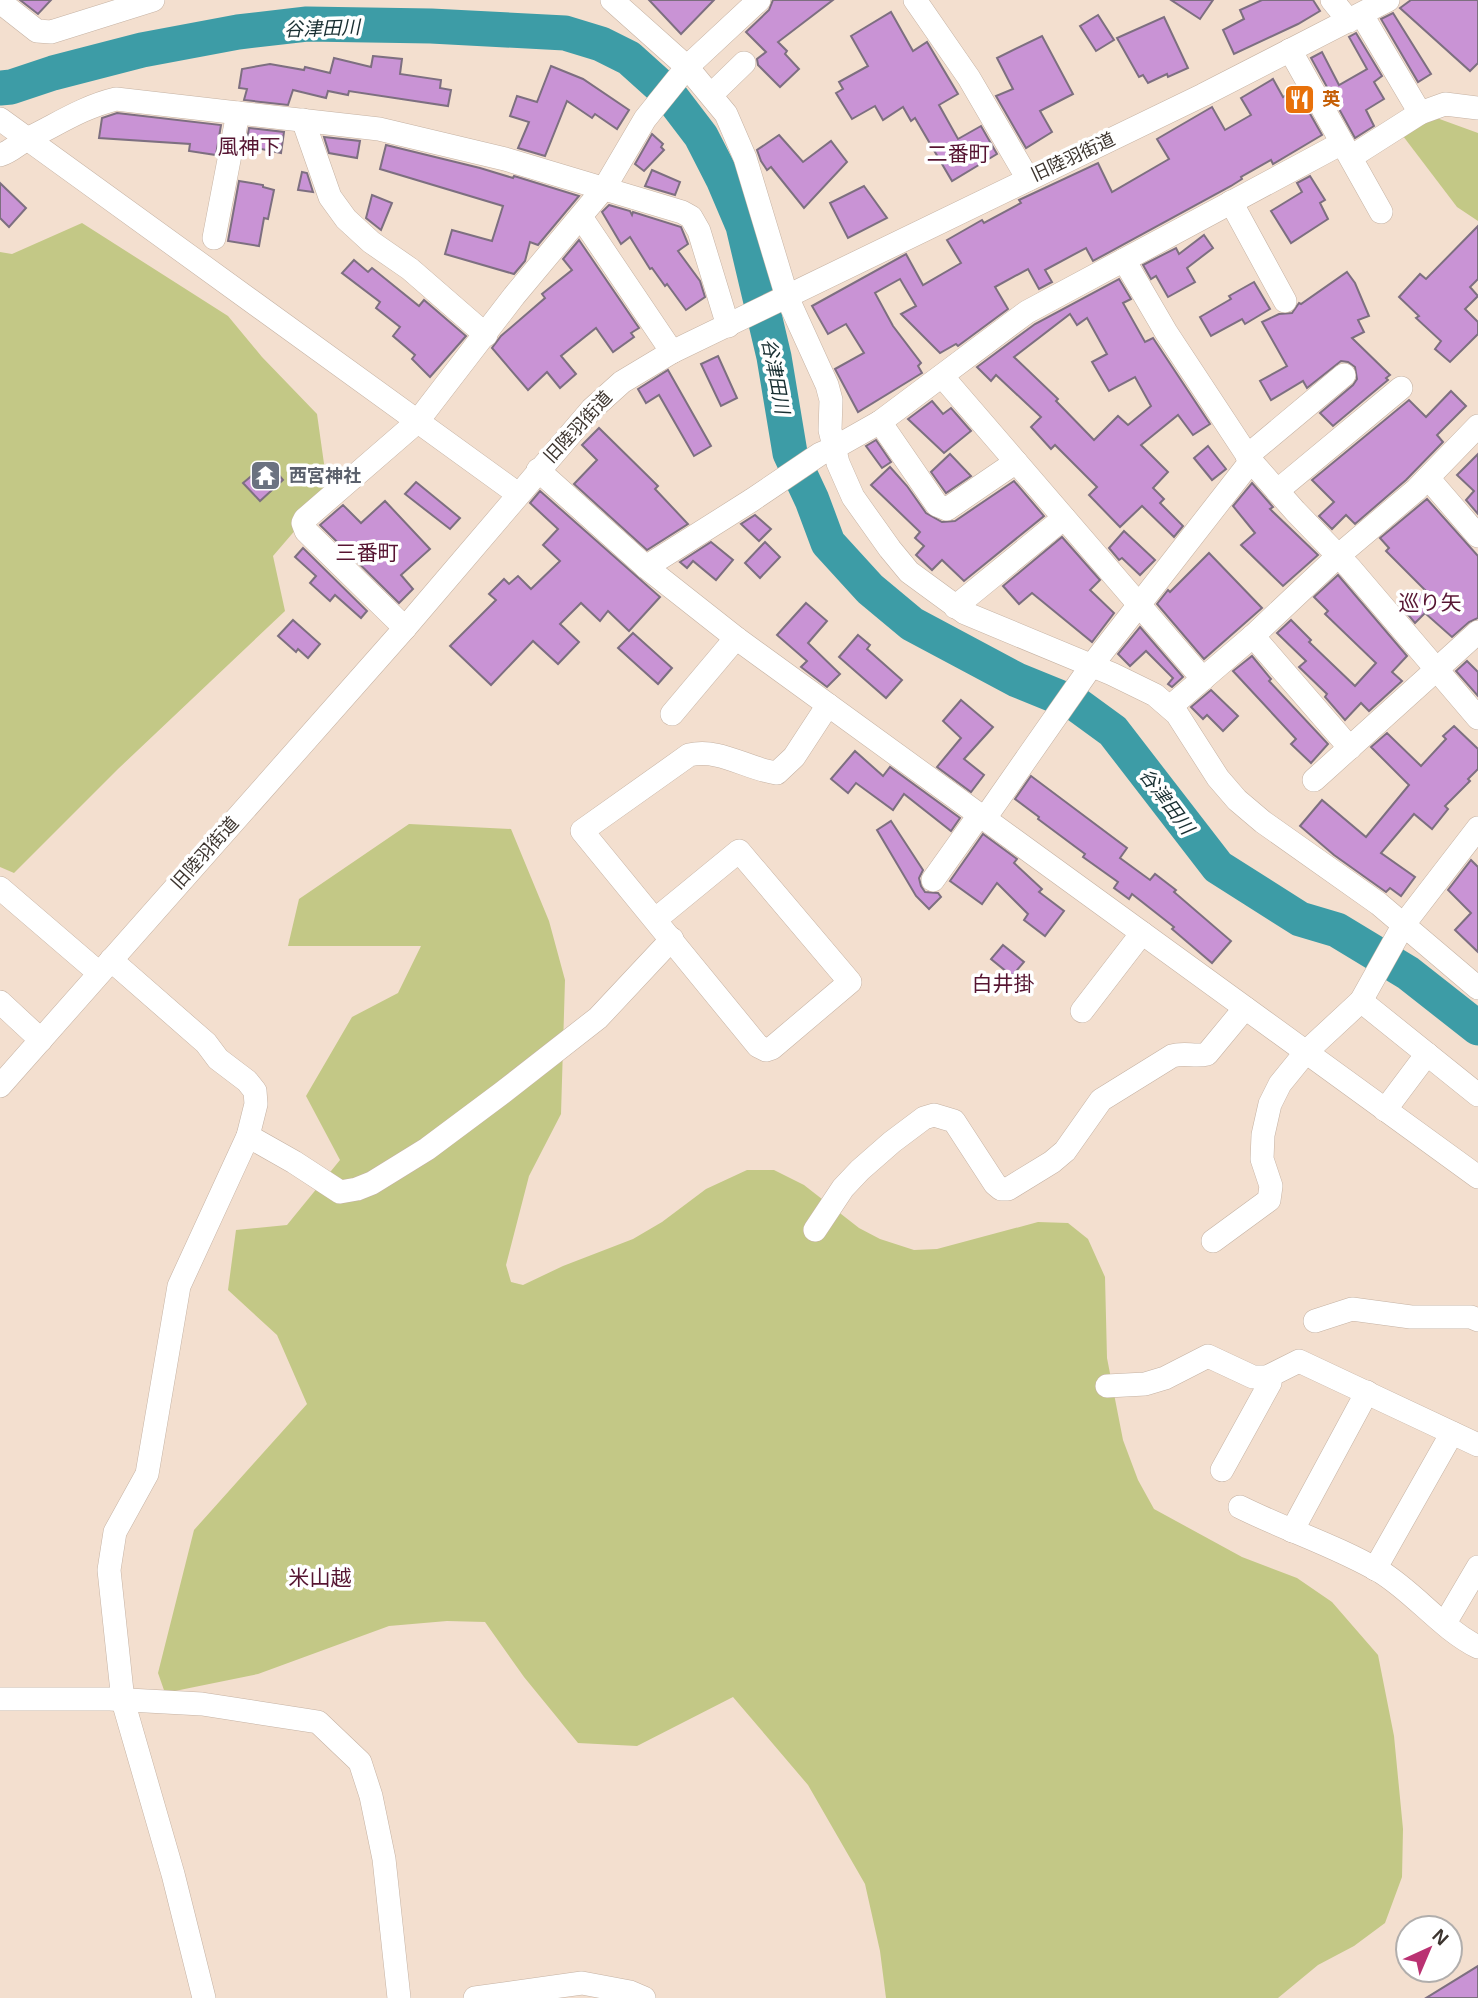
<svg xmlns="http://www.w3.org/2000/svg" width="1478" height="1998" viewBox="0 0 1478 1998" font-family="Helvetica,'Noto Sans JP',sans-serif">
<rect width="100%" height="100%" fill="#f3dfcf"/>
<g fill="#c3c886">
<polygon points="1434,117 1478,133 1478,221 1457,207 1403,136"/>
<polygon points="82,223 228,316 262,357 317,414 328,492 273,556 285,611 118,769 14,873 0,867 0,252 12,254"/>
<polygon points="409,824 511,829 549,921 565,980 561,1114 529,1176 506,1265 511,1282 523,1285 563,1266 633,1239 662,1222 706,1189 747,1170 774,1170 804,1185 859,1228 880,1239 914,1250 937,1249 1038,1222 1068,1223 1088,1239 1105,1277 1107,1358 1123,1440 1138,1480 1154,1509 1242,1557 1297,1578 1332,1602 1378,1655 1394,1736 1403,1829 1402,1877 1385,1923 1354,1946 1318,1965 1278,1998 886,1998 880,1951 865,1884 808,1785 733,1697 637,1746 578,1743 524,1677 485,1622 447,1621 389,1626 258,1674 165,1693 158,1673 194,1530 307,1404 277,1335 228,1290 236,1230 287,1225 340,1160 306,1096 352,1017 398,993 421,946 288,946 299,899"/>
</g>
<g fill="none" stroke-linecap="round" stroke-linejoin="round">
<polyline stroke="#3d9ca6" stroke-width="35" points="0,88 11,87 53,73 142,50 238,32 307,24 431,26 565,33 601,44 629,58 669,94 701,136 723,179 743,226 774,357 790,453 812,500 828,543 870,589 912,624 1017,680 1076,704 1113,731 1218,867 1300,919 1337,930 1408,973 1478,1028"/>
</g>
<g fill="#c993d5" stroke="#7d6f80" stroke-width="2" fill-rule="evenodd">
<polygon points="20,0 51,0 38,14"/>
<polygon points="649,0 714,0 681,34"/>
<polygon points="773,0 833,0 778,42 787,51 785,54 799,69 780,87 758,65 757,59 766,52 746,32 769,10"/>
<polygon points="1171,0 1213,0 1200,19"/>
<polygon points="1262,0 1313,0 1320,11 1298,24 1234,54 1223,30 1244,19 1240,10"/>
<polygon points="1411,0 1478,0 1478,63 1470,71 1400,8"/>
<polygon points="891,12 913,51 927,42 958,94 939,105 958,139 981,126 997,154 952,181 915,118 911,121 903,107 883,120 875,106 852,119 836,93 843,89 839,82 868,66 851,36"/>
<polygon points="1393,13 1431,74 1418,82 1381,19"/>
<polygon points="1098,15 1114,40 1096,51 1080,26"/>
<polygon points="1164,17 1188,68 1168,77 1167,74 1148,83 1143,75 1139,77 1117,38"/>
<polygon points="1356,33 1382,76 1374,82 1384,99 1366,110 1374,126 1355,138 1311,58 1322,52 1339,85 1367,69 1349,37"/>
<polygon points="1042,36 1073,94 1040,111 1052,132 1026,148 996,96 1013,89 997,58"/>
<polygon points="373,56 402,59 400,74 441,80 440,88 451,90 448,106 349,91 348,95 328,91 326,98 293,90 288,105 244,100 247,89 239,88 242,69 270,64 304,70 305,67 330,73 334,58 371,67"/>
<polygon points="551,66 583,79 629,110 617,129 595,114 592,118 567,101 545,156 518,148 529,122 510,116 517,96 537,102"/>
<polygon points="1273,79 1283,97 1296,89 1322,135 1273,164 1271,160 1241,177 1242,179 1231,186 1093,261 1086,248 1045,270 1052,282 1039,289 1028,269 995,287 1008,309 958,346 956,344 940,353 901,314 916,306 900,279 875,293 893,326 921,363 918,366 922,373 858,412 835,369 864,353 846,324 828,334 812,306 906,254 923,285 961,263 947,240 982,220 984,223 1021,203 1019,200 1098,163 1112,192 1169,159 1157,139 1212,107 1225,130 1251,115 1241,98"/>
<polygon points="117,113 221,125 216,155 189,151 190,144 99,138 102,118"/>
<polygon points="249,128 284,132 281,153 246,146"/>
<polygon points="652,134 663,144 661,147 664,150 644,171 635,164"/>
<polygon points="779,135 803,162 831,141 847,162 804,208 771,167 767,170 761,161 757,150"/>
<polygon points="324,137 360,141 357,158 329,153"/>
<polygon points="386,145 480,168 513,178 514,176 579,196 538,245 530,242 525,261 514,274 445,254 452,230 492,241 503,206 380,169"/>
<polygon points="652,170 680,182 675,195 645,186"/>
<polygon points="302,172 307,173 313,192 298,190"/>
<polygon points="1310,176 1325,200 1320,203 1328,219 1291,243 1271,211 1302,192 1297,183"/>
<polygon points="239,181 263,185 263,187 274,190 268,219 264,218 259,246 228,241"/>
<polygon points="0,183 26,208 9,227 0,218"/>
<polygon points="864,186 887,218 848,238 830,203"/>
<polygon points="372,195 392,203 381,230 366,218"/>
<polygon points="609,205 630,211 632,215 633,212 681,227 688,244 678,251 700,281 705,297 686,310 667,284 665,286 652,268 650,269 630,237 621,244 602,212"/>
<polygon points="1478,226 1478,279 1470,287 1478,296 1465,309 1478,322 1478,334 1450,362 1435,349 1441,341 1416,318 1419,316 1399,297 1420,274 1426,279"/>
<polygon points="1204,235 1213,248 1187,268 1195,282 1168,297 1156,276 1151,279 1143,265 1176,248 1179,254"/>
<polygon points="579,240 639,328 631,333 634,337 613,352 596,328 561,356 576,374 560,388 547,372 528,390 492,348 501,336 545,298 542,294 572,270 563,259"/>
<polygon points="354,260 368,272 372,268 419,306 424,300 466,336 430,377 412,359 415,355 393,336 400,327 376,308 380,302 342,273"/>
<polygon points="1347,272 1355,283 1369,316 1358,320 1364,332 1352,338 1390,375 1386,378 1388,380 1333,426 1320,413 1353,385 1357,379 1355,367 1348,362 1341,361 1307,388 1303,381 1271,400 1260,381 1287,366 1262,322 1279,314 1292,313 1299,303 1301,304"/>
<path d="M1119,279L1131,299L1123,303L1145,342L1153,338L1210,424L1193,435L1178,415L1141,445L1168,472L1153,488L1164,499L1160,503L1183,526L1174,537L1142,506L1120,527L1089,495L1097,487L1055,445L1051,449L1031,427L1041,417L996,375L991,381L977,367L1035,324ZM1070,314L1077,325L1087,318L1107,354L1092,362L1109,391L1135,377L1151,406L1128,425L1118,416L1094,440L1056,401L1058,399L1014,357Z"/>
<polygon points="1254,282 1270,309 1245,324 1242,319 1211,336 1200,317 1231,299 1229,296"/>
<polygon points="718,356 737,398 721,406 701,364"/>
<polygon points="668,370 711,446 694,456 659,395 646,403 638,389"/>
<polygon points="1451,391 1466,406 1437,435 1443,442 1406,480 1355,524 1346,515 1332,529 1319,516 1334,502 1312,480 1409,400 1426,417"/>
<polygon points="932,401 943,414 951,408 971,431 944,453 908,419"/>
<polygon points="599,428 658,486 655,489 688,524 647,550 574,484 597,460 582,445"/>
<polygon points="876,440 891,462 882,468 866,446"/>
<polygon points="1208,446 1226,469 1212,480 1194,458"/>
<polygon points="950,454 971,476 946,493 931,472"/>
<polygon points="1478,454 1478,514 1466,500 1474,491 1457,475"/>
<polygon points="268,462 283,480 260,501 243,483"/>
<polygon points="890,467 907,486 926,513 942,522 955,521 1014,481 1044,516 964,581 942,560 932,570 916,555 924,546 915,538 920,532 871,485"/>
<polygon points="416,482 460,518 450,529 405,494"/>
<polygon points="1252,483 1273,507 1270,509 1318,555 1283,586 1241,545 1255,533 1233,506"/>
<polygon points="540,491 660,597 629,631 608,611 600,621 581,603 560,624 579,642 558,664 533,641 491,685 450,646 496,600 489,594 504,579 509,584 518,576 531,589 560,561 543,545 558,529 530,503"/>
<polygon points="1427,499 1478,556 1478,618 1469,622 1452,637 1425,613 1415,623 1405,611 1425,590 1386,551 1389,548 1380,538"/>
<polygon points="385,501 430,549 401,575 413,589 399,603 320,525 343,505 361,523"/>
<polygon points="755,515 771,529 759,541 741,524"/>
<polygon points="1124,531 1155,560 1140,575 1122,558 1119,560 1109,548"/>
<polygon points="1062,537 1100,580 1090,590 1114,613 1092,642 1032,593 1019,604 1003,586"/>
<polygon points="711,542 733,560 716,580 693,561 687,568 680,562"/>
<polygon points="765,542 780,557 760,578 745,563"/>
<polygon points="303,548 367,611 361,618 335,595 330,601 310,583 316,576 295,557"/>
<polygon points="1209,553 1262,608 1204,659 1157,604 1168,590 1170,592"/>
<polygon points="1338,575 1407,656 1392,672 1402,681 1369,711 1361,703 1345,720 1325,697 1327,694 1299,667 1306,661 1277,633 1291,620 1311,640 1309,642 1355,686 1376,663 1325,614 1328,611 1314,597"/>
<polygon points="806,603 827,621 808,643 840,674 827,687 801,667 807,661 777,635"/>
<polygon points="293,620 320,644 308,658 298,649 296,652 278,636"/>
<polygon points="1140,627 1183,677 1172,687 1168,684 1173,678 1146,651 1130,666 1118,654"/>
<polygon points="633,633 672,668 658,684 618,648"/>
<polygon points="858,635 870,645 867,649 902,680 886,698 839,657"/>
<polygon points="1252,656 1271,679 1269,681 1328,744 1311,763 1291,744 1296,739 1233,671"/>
<polygon points="1467,661 1478,672 1478,696 1456,671"/>
<polygon points="1211,690 1238,716 1223,731 1207,715 1203,719 1191,707"/>
<polygon points="961,700 993,727 964,759 984,775 971,792 937,767 961,738 943,721"/>
<polygon points="1454,726 1478,749 1478,769 1468,779 1470,781 1445,806 1448,809 1432,829 1414,814 1381,853 1415,877 1401,896 1390,888 1386,892 1334,855 1300,826 1322,800 1366,837 1409,785 1371,747 1387,733 1421,766 1446,739 1443,736"/>
<polygon points="855,751 883,776 890,767 960,818 951,831 904,794 893,810 856,783 848,793 831,779"/>
<polygon points="1031,776 1127,848 1120,858 1150,880 1155,874 1176,890 1174,892 1231,941 1212,963 1172,929 1174,927 1132,894 1129,899 1114,888 1118,882 1083,857 1085,854 1038,819 1039,817 1015,799"/>
<polygon points="891,821 923,870 919,878 921,886 925,892 938,893 941,897 929,909 916,896 877,830"/>
<polygon points="983,834 1017,859 1014,863 1042,889 1039,892 1064,911 1045,936 1024,920 1028,914 997,883 982,904 950,881"/>
<polygon points="1471,860 1478,867 1478,952 1455,930 1471,913 1448,890"/>
<polygon points="1003,945 1024,962 1012,976 991,959"/>
<polygon points="1478,1966 1478,1998 1426,1998"/>
</g>
<g fill="none" stroke-linecap="round" stroke-linejoin="round">
<defs>
<g id="minor">
<polyline points="612,0 687,67 726,114 745,158 787,297 827,385 831,400 830,430 838,463 853,497 890,549 909,572 965,613 1112,674 1155,695 1177,714 1218,778 1237,800 1263,822 1379,904 1478,988"/>
<polyline points="915,0 969,78 1028,179"/>
<polyline points="1332,0 1349,21"/>
<polyline points="0,2 37,31 51,32 153,0"/>
<polyline points="1362,15 1420,113"/>
<polyline points="1290,50 1381,212"/>
<polyline points="711,95 744,63"/>
<polyline points="0,119 518,494"/>
<polyline points="303,120 330,197 346,219 371,242 410,269 486,335"/>
<path d="M0,155C11,152 19,143 29,138C58,124 83,107 116,99L379,129L505,159L682,212L691,217L699,231L728,326"/>
<polyline points="1351,157 1420,113 1445,104 1478,108"/>
<polyline points="1231,202 1285,301"/>
<polyline points="581,217 672,352"/>
<polyline points="214,238 238,113"/>
<polyline points="1124,260 1166,332 1251,461 1295,511 1350,568 1478,718"/>
<polyline points="942,376 1203,679"/>
<polyline points="880,422 937,505 947,509 1016,462"/>
<polyline points="1247,456 1344,375"/>
<polyline points="538,470 646,567 736,638 1478,1177"/>
<polyline points="1428,478 1478,536"/>
<polyline points="1277,491 1401,388"/>
<polyline points="646,567 752,500 820,454 834,448 880,422 1027,312 1342,143"/>
<polyline points="955,607 1064,518"/>
<polyline points="405,628 306,531 303,523 305,519 417,422 514,296 605,187 645,119 687,67 759,0"/>
<polyline points="1253,636 1350,748"/>
<polyline points="1170,707 1253,636 1338,556 1416,490 1478,426"/>
<polyline points="672,714 736,638"/>
<polyline points="1314,780 1478,632"/>
<polyline points="985,818 1092,665 1251,461"/>
<polyline points="933,880 980,814"/>
<polyline points="0,888 99,973"/>
<path d="M656,919L739,851L850,982L772,1048L766,1050L758,1046L582,831L689,755C721,748 746,769 777,773L794,757L828,705"/>
<polyline points="111,960 206,1043 218,1059 247,1081 255,1091 256,1104 248,1136 179,1286 147,1474 115,1532 109,1570 123,1701 173,1874 204,1998"/>
<polyline points="1361,1001 1478,1095"/>
<polyline points="0,1002 41,1040"/>
<polyline points="1082,1011 1142,933"/>
<polyline points="0,1086 405,628 592,409 622,382 672,352 1203,95 1388,0"/>
<polyline points="1385,1110 1427,1054"/>
<polyline points="248,1136 294,1162 340,1192 357,1189 372,1183 427,1149 502,1093 598,1018 672,939"/>
<path d="M815,1230L843,1188L860,1170L892,1142L924,1118L934,1115L954,1121L995,1184L1001,1189H1008L1052,1162L1065,1151L1101,1100L1172,1056C1184,1052 1195,1057 1207,1054L1245,1008"/>
<polyline points="1213,1241 1269,1200 1271,1186 1262,1159 1263,1135 1270,1104 1280,1084 1306,1052 1361,1001 1404,924 1478,828"/>
<polyline points="1315,1321 1352,1309 1411,1317 1471,1317 1478,1320"/>
<polyline points="1107,1386 1145,1384 1165,1378 1208,1356 1253,1377 1267,1377 1299,1361 1478,1445"/>
<polyline points="1222,1470 1270,1383 1267,1377"/>
<path d="M1240,1507C1286,1530 1337,1546 1381,1572C1416,1594 1442,1629 1478,1647"/>
<polyline points="1292,1531 1367,1392"/>
<polyline points="1375,1569 1452,1433"/>
<polyline points="1445,1623 1478,1567"/>
<polyline points="0,1699 110,1699 202,1704 318,1722 360,1762 371,1796 384,1859 399,1998"/>
<polyline points="475,1998 582,1983 630,1992 644,1998"/>
</g>
</defs>
<use href="#minor" stroke="#c5b2a3" stroke-width="24"/>
<use href="#minor" stroke="#fff" stroke-width="23"/>
</g>
<defs>
<symbol id="restaurant-square" viewBox="-11 -11 22 22"><rect x="-9" y="-9" width="18" height="18" rx="4" fill="#e8710a" stroke="#fff"/><path d="M-5-6h1v4h1v-4h1v4h1v-4h1v5L-1.5 .5V6h-2V.5L-5-1ZM5-6V6H3V1.5H1.5Q1.5-4 5-6Z" fill="#fff"/></symbol>
<symbol id="temple-square" viewBox="-11 -11 22 22"><rect x="-9" y="-9" width="18" height="18" rx="4" fill="#6b7280" stroke="#fff"/><path d="M0-6L5-2H3V0L6.5 2.5H4V6H1.5V3h-3V6H-4V2.5H-6.5L-3 0V-2H-5Z" fill="#fff"/></symbol>
</defs>
<g fill-rule="evenodd">
<use href="#restaurant-square" x="1282" y="82" width="35" height="35"/>
<use href="#temple-square" x="248" y="458" width="35" height="35"/>
</g>
<g text-anchor="middle" stroke-width="7" stroke-linejoin="round" paint-order="stroke">
<g font-size="18" font-weight="bold" fill="#c56008" stroke="#fff" text-anchor="start">
<text x="1322" y="105">英</text>
</g>
<g font-size="18" fill="#3d352f" stroke="#fff">
<text transform="translate(1073 157) rotate(-25)" y="6">旧陸羽街道</text>
<text transform="translate(578 427) rotate(-47)" y="6">旧陸羽街道</text>
<text transform="translate(205 853) rotate(-48)" y="6">旧陸羽街道</text>
</g>
<g font-size="18" font-weight="bold" fill="#5b616d" stroke="#fff" text-anchor="start">
<text x="289" y="482">西宮神社</text>
</g>
<g font-size="19" font-style="italic" fill="#182e31" stroke="#fff">
<text transform="translate(322 28) rotate(-2)" y="7">谷津田川</text>
<text transform="translate(776 376) rotate(79)" y="7">谷津田川</text>
<text transform="translate(1167 801) rotate(53)" y="7">谷津田川</text>
</g>
<g font-size="21" fill="#561532" stroke="#fff">
<text x="249" y="154">風神下</text>
<text x="958" y="161">二番町</text>
<text x="367" y="560">三番町</text>
<text x="1430" y="610">巡り矢</text>
<text x="1003" y="991">白井掛</text>
<text x="320" y="1585">米山越</text>
</g>
</g>
<g transform="translate(1429 1949) rotate(44)"><circle r="33" fill="#ffffff" stroke="#b1aeac" stroke-width="2"/>
<path d="M0-5L12 26L0 18L-12 26Z" fill="#ba3272"/>
<text y="-10" font-size="19" font-weight="bold" text-anchor="middle" fill="#3d352f">N</text>
</g>
</svg>
